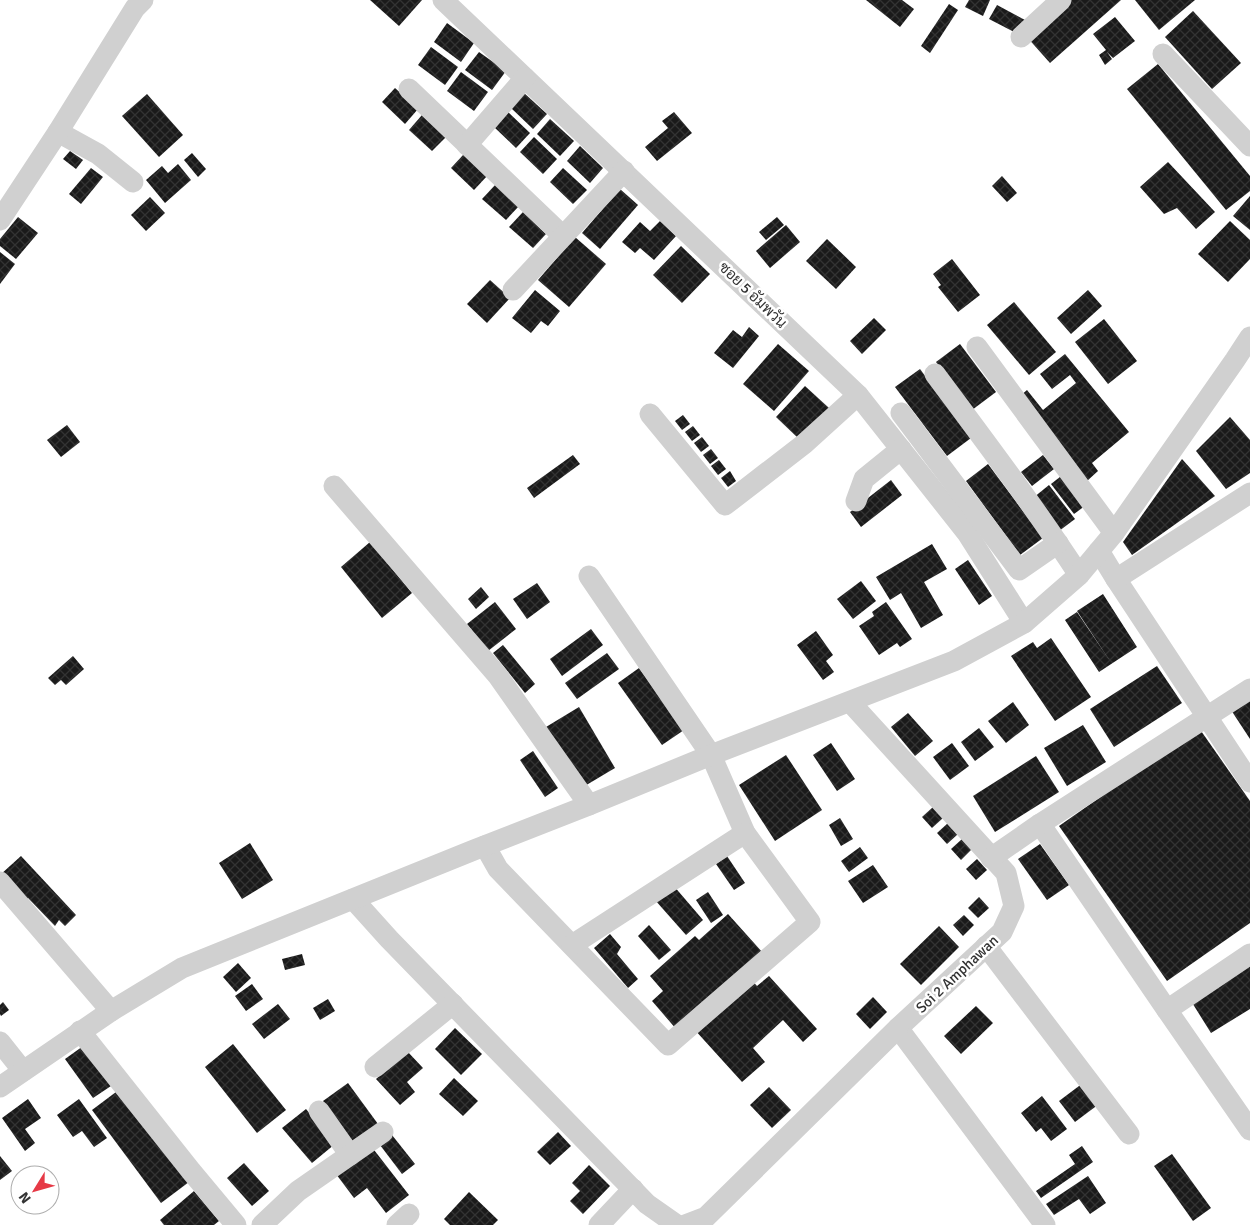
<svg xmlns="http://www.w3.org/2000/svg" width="1250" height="1225" viewBox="0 0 1250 1225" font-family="Signika,Sarabun,sans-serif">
<defs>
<pattern id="building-cross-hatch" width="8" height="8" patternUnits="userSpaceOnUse" patternTransform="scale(1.25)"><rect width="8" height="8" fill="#1a1a1a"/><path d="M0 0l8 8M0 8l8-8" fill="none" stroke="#333"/></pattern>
</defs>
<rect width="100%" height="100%" fill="#fff"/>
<g fill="url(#building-cross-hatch)">
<polygon points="370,0 422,0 399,26"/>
<polygon points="866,0 902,0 914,9 900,27"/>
<polygon points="969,0 990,0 983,16 965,7"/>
<polygon points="1067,0 1121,0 1050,63 1026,36"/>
<polygon points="1135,0 1195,0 1159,30"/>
<polygon points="949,4 958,10 930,53 921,46"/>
<polygon points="997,5 1025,20 1018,34 989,19"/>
<polygon points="1193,11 1241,63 1212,89 1165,37"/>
<polygon points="1115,17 1135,41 1113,58 1107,52 1112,59 1105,65 1099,55 1106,50 1093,34"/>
<polygon points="447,23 474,43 461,62 434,42"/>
<polygon points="431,47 458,67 445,85 418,65"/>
<polygon points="479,52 506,71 492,90 465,70"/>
<polygon points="1158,64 1250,176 1250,191 1226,210 1127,89"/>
<polygon points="461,72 488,92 474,111 447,91"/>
<polygon points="395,88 418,109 405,124 382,102"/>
<polygon points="523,92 547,114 533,129 510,107"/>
<polygon points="147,94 183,135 159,157 122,116"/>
<polygon points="507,111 530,133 516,148 493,126"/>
<polygon points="674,112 692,133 657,161 645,147 668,128 662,121"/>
<polygon points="422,115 446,137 432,151 409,130"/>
<polygon points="550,119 574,141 560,156 537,134"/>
<polygon points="534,137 557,159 543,174 520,152"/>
<polygon points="580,146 603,168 590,183 567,161"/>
<polygon points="70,151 83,160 76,169 63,159"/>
<polygon points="192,153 206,169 198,177 184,160"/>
<polygon points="464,154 488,175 474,190 451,168"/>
<polygon points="1168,162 1215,212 1196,229 1177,208 1164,214 1140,187"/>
<polygon points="178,164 191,180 165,203 146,180 162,166 168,173"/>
<polygon points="91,168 103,177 81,204 69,194"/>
<polygon points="563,168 587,190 573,204 550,182"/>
<polygon points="1002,176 1017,193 1007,202 992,186"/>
<polygon points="496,184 519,206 506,220 482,199"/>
<polygon points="620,189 638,205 600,249 582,233"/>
<polygon points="1250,196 1250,230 1233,216"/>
<polygon points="150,197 165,213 146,231 131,215"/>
<polygon points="523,212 546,234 533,248 509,227"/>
<polygon points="18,217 38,233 16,259 0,246 0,239"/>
<polygon points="777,217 784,225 766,240 759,232"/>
<polygon points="660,221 676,236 654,260 640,248 635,253 622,242 640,222 650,231"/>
<polygon points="1230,221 1250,240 1250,259 1228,282 1198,254"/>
<polygon points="786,225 800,242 770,268 756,251"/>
<polygon points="575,237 606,264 569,307 538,280"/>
<polygon points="827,239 856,267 836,289 806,261"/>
<polygon points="681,246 710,274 682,303 653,275"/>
<polygon points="0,252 15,264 0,284"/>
<polygon points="952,259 980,295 958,312 938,287 941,285 933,274"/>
<polygon points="490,280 510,298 487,323 467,304"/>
<polygon points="535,290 560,311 548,326 541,321 531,333 512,318"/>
<polygon points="1088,290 1102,306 1071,334 1057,318"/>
<polygon points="1014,302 1056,352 1029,375 987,325"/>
<polygon points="874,318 886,330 862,354 850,341"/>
<polygon points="1104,319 1137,361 1108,384 1075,342"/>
<polygon points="749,327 759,336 733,368 714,353 733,330 742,337"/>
<polygon points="778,344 809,371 774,411 743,384"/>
<polygon points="960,344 996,392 972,410 936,362"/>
<polygon points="1065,354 1129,432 1092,463 1098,471 1087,481 1019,397 1027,390 1043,410 1076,383 1070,375 1052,389 1040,374"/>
<polygon points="920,369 971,438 947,456 895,387"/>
<polygon points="805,386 829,408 799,439 776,417"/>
<polygon points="683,415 690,424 682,430 675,421"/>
<polygon points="1230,417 1250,440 1250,473 1226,489 1196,451"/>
<polygon points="67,425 80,442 61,457 47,440"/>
<polygon points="693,426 700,435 692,441 685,432"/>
<polygon points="702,437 709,446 701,452 694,443"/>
<polygon points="711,449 718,458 710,464 703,455"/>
<polygon points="573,455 580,464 534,498 527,488"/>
<polygon points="1043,455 1054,469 1032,486 1021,472"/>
<polygon points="1182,459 1215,496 1132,555 1123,542"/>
<polygon points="719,460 726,469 718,475 711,466"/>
<polygon points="988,464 1043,538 1020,555 966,481"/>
<polygon points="730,471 736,481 728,487 721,478"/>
<polygon points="1065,473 1089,503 1074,514 1051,484"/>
<polygon points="891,480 902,495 861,527 850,512"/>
<polygon points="1049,485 1075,519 1059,531 1033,498"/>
<polygon points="370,542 412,593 382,618 341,567"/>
<polygon points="932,544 947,569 924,582 943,615 921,628 901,593 890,600 876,577"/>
<polygon points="968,560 992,596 979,605 955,569"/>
<polygon points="861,581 876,601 853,619 837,599"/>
<polygon points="537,583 550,602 527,619 513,599"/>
<polygon points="481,587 489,597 476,609 468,599"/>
<polygon points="1103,594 1137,647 1099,672 1065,620 1077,612 1110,661 1077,611"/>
<polygon points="495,602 516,629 488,651 467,624"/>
<polygon points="886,602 912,639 900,647 897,643 879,655 859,626 874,616 872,612"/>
<polygon points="591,629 603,645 562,676 550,659"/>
<polygon points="816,631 833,655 826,661 834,672 823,680 797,645"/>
<polygon points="1051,638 1091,697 1055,721 1011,656 1033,642 1037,648"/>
<polygon points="503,645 535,684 525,693 493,653"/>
<polygon points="607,653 619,669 577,699 565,683"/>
<polygon points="73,656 84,669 66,685 61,680 55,685 48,678"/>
<polygon points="1157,666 1182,703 1114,747 1090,709"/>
<polygon points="639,668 684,730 662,745 618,683"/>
<polygon points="1250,693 1250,739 1229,707"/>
<polygon points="1013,702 1029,725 1006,743 988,721"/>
<polygon points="579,707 615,768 583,787 546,727"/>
<polygon points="908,713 933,741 915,756 891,727"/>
<polygon points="1083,725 1106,762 1067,786 1044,748"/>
<polygon points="979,728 994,747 975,761 961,742"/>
<polygon points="1199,728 1250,801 1250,923 1167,981 1059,826"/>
<polygon points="831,743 855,779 837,791 813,755"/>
<polygon points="952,743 969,766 950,780 933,757"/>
<polygon points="533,751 558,788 545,797 520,760"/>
<polygon points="786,755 822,810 775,841 739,785"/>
<polygon points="1036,756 1059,792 995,832 973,796"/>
<polygon points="933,807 943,818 932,828 922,817"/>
<polygon points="840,818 853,839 841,846 829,825"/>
<polygon points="948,823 958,834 947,844 937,833"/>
<polygon points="962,839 972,849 961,860 951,849"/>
<polygon points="250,843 273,880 242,899 219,863"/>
<polygon points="1040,844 1069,885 1047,900 1018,859"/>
<polygon points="860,847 868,858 849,872 841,861"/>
<polygon points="21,856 76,915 65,926 59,920 55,926 28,898 24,902 0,875"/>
<polygon points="727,856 745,883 734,890 716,864"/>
<polygon points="977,859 987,870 976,880 966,869"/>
<polygon points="873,865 888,887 863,903 848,881"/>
<polygon points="673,885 703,920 686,935 655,900"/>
<polygon points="708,892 723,915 711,923 696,900"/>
<polygon points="979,897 989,908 978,918 968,908"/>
<polygon points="728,914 763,953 677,1030 652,1001 663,991 650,976 695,936 699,940"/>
<polygon points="964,915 974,925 963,936 953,925"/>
<polygon points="649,925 671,950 659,960 638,936"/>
<polygon points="939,926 959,947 921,985 900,964"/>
<polygon points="610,934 621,947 617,954 638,979 628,988 594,948"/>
<polygon points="302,954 305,965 285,970 282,959"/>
<polygon points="238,963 251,978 236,992 223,977"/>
<polygon points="1250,963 1250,1009 1211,1033 1191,1001"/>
<polygon points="769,976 817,1029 803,1042 783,1020 753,1048 765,1062 742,1082 694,1029 750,978 757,986"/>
<polygon points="252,984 263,999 246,1011 235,996"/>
<polygon points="873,997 887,1012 870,1029 856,1014"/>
<polygon points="328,999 335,1011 320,1020 313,1008"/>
<polygon points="3,1002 9,1010 1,1016 0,1014 0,1005"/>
<polygon points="278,1004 290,1019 264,1039 252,1024"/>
<polygon points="976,1006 993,1023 961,1054 944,1036"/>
<polygon points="455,1028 482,1054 461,1075 435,1049"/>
<polygon points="86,1044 114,1084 93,1098 65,1059"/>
<polygon points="233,1044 286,1110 257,1133 205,1067"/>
<polygon points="407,1051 423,1068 407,1082 415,1092 400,1105 376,1079"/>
<polygon points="454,1078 478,1101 463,1116 439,1094"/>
<polygon points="348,1083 378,1124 353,1142 323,1101"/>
<polygon points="1083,1083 1099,1104 1075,1122 1059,1101"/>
<polygon points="769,1087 791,1110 772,1128 750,1105"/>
<polygon points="120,1089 189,1182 161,1203 92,1110"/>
<polygon points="1042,1096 1067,1129 1051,1141 1041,1128 1036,1132 1021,1113"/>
<polygon points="28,1099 41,1118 25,1129 35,1143 25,1151 2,1118"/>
<polygon points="79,1099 107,1138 94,1147 82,1131 73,1137 57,1115"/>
<polygon points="306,1109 335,1144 312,1163 282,1128"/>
<polygon points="558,1132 571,1146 550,1165 537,1152"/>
<polygon points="392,1135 415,1164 402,1174 380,1145"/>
<polygon points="371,1146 409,1195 386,1213 367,1188 354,1198 336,1174"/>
<polygon points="1082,1146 1093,1162 1041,1198 1036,1191 1075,1164 1069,1155"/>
<polygon points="1172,1154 1211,1208 1193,1221 1154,1166"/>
<polygon points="0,1156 12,1171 0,1180"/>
<polygon points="244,1163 269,1191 252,1206 227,1178"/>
<polygon points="589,1165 610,1186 583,1214 570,1201 580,1191 572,1183"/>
<polygon points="1088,1176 1106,1203 1090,1214 1079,1199 1054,1215 1046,1204"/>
<polygon points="194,1191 219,1221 214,1225 164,1225 160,1220"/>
<polygon points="469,1192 498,1220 493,1225 450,1225 444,1219"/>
</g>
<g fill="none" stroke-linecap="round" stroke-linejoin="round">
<g stroke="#d0d0d0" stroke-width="21">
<polyline points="443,0 858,395 967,533 1024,623"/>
<polyline points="1021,37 1061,0"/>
<polyline points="1163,54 1250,146"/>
<polyline points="409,89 563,236"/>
<polyline points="58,132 98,154 133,182"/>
<polyline points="467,145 525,78"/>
<polyline points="0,220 58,132 135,8 143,0"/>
<polyline points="513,290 624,171"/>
<polyline points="977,347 1114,533"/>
<path d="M935,374C984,440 1034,506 1079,575"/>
<polyline points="901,413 1019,570 1058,543"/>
<polyline points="650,414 725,505 804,444 858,395"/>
<polyline points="334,486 498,676 589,805"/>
<polyline points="856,501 864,479 901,449"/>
<polyline points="1099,551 1116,579 1250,782"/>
<polyline points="1116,579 1250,493"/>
<polyline points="850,702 1006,873 1014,906 1002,932 898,1028 1045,1225"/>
<polyline points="1040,824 1167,1010"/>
<polyline points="485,846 498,869 668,1045 810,922 745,833 711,755 589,576"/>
<polyline points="991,858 1040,824 1250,689"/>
<polyline points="0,882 111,1011"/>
<polyline points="353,899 389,939 647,1204 677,1225"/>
<polyline points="572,945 745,833"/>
<polyline points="986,946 1129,1134"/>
<polyline points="1250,954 1167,1010 1250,1130"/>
<polyline points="80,1031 191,1171 236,1225"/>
<polyline points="0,1042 23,1071"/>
<polyline points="375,1067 453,1004"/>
<polyline points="0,1087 111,1011 182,968 474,850 589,805 711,755 954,661 1024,623 1079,575 1114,533 1235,360 1250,337"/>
<polyline points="319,1111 350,1155"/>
<polyline points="262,1225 298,1191 383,1132"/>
<polyline points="397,1225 409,1214"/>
<polyline points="599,1225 633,1189"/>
<polyline points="685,1225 706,1217 898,1028"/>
</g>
</g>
<g text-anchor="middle" stroke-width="5" stroke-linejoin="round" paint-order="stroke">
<g font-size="15" fill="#333" stroke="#fff">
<text transform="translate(753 295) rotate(44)" y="5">ซอย 5 อัมพวัน</text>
<text transform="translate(957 974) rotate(-43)" y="5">Soi 2 Amphawan</text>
</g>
</g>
<g transform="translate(35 1190) rotate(233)"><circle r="24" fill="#ffffff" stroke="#adadad"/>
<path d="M0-4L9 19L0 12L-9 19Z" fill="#e63946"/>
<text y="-8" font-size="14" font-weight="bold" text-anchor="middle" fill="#333333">N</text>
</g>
</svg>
